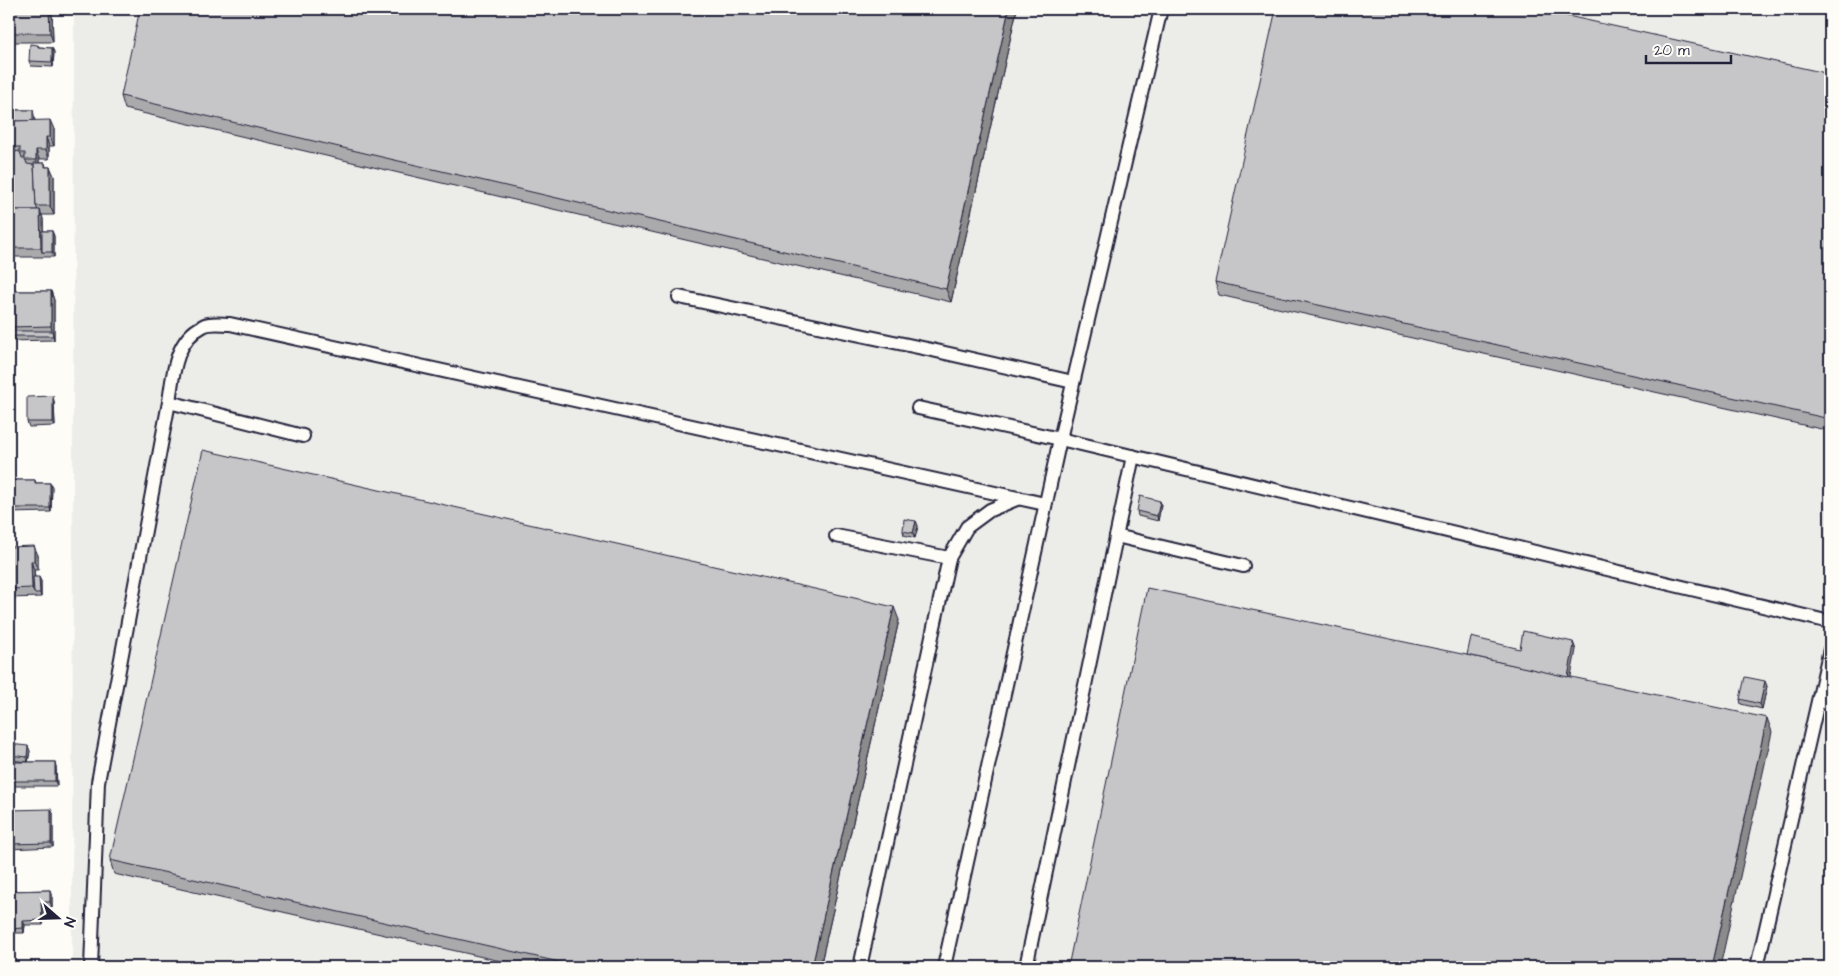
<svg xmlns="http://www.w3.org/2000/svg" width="1839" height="976" viewBox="0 0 1839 976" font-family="'Architects Daughter',sans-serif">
<rect width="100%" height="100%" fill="#fdfcf7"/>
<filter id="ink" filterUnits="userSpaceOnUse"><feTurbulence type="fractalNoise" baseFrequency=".02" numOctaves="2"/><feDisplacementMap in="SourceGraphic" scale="10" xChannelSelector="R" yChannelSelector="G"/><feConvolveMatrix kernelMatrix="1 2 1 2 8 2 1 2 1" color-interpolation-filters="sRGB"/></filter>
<g filter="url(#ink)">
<polygon fill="#ecece9" points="74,9 1830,9 1830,967 72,967"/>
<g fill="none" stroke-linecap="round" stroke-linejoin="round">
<defs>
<g id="service">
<polyline points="679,297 932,350 1073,382"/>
<polyline points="169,402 303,436"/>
<polyline points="918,408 1060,439 1830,622"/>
<polyline points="836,536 949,558"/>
<polyline points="1116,536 1243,566"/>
<path d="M91,967L98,782L169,402C173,374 175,340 203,326C210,322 222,324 230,324L1045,504"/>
<polyline points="860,967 949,558 967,527 990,510 1019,498"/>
<polyline points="944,967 1060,439 1161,9"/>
<polyline points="1026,967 1133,456"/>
<polyline points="1757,967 1830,649"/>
</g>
</defs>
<use href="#service" stroke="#22223b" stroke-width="16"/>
<use href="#service" stroke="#fdfcf7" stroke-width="12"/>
</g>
<g fill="#aaaaac" stroke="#22223b">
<polygon points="9,9 52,9 53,42 9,42"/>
<polygon points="1017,9 951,302 125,109 121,96"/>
<polygon points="38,45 39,47 52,48 54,52 53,67 31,66 29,61"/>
<polygon points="1830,74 1830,431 1219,295 1215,282"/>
<polygon points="9,110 33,110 34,115 35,121 54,129 54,146 49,146 49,159 39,159 39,163 45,163 46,167 50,167 54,176 54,215 42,215 43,219 43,231 52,231 54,236 54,257 9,257 9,210 10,210 10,205 9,205"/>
<polygon points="9,291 51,291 54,300 54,340 9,341"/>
<polygon points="54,401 55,426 29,427 27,422"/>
<polygon points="9,480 35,480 36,483 50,483 52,487 51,512 9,513"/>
<polygon points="1161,505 1158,521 1138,516 1137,511"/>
<polygon points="916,521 918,526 915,538 904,535 903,531"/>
<polygon points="9,547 38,555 38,570 34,570 35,577 41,581 41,597 9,598"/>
<polygon points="899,620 820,967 527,967 114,874 110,860"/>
<polygon points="1767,686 1762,709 1741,704 1740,699"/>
<polygon points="9,744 30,751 28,762 9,760"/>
<polygon points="9,762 55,762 56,767 57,786 10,786 12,799 9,800"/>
<polygon points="9,810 53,813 53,847 9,849"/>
<polygon points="50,890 52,894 52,907 43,907 43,925 25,925 24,933 10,933 9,930 9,891"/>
</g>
<g fill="#8b8b8c" stroke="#22223b">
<polygon points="49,9 52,9 53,42 50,33"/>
<polygon points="1009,9 1017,9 951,302 946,289"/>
<polygon points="52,48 54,52 53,67 52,62"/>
<polygon points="50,120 54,129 54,146 50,137"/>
<polygon points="46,137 49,146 49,159 46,150"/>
<polygon points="36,150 39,159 40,169 36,160"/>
<polygon points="50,167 54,176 54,215 50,206"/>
<polygon points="40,210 43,219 44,252 42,252 41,248"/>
<polygon points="52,231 54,236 54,257 52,252"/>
<polygon points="51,291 54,300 54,340 51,326"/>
<polygon points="53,396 54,401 55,426 53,422"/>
<polygon points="50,483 52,487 51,512 50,508"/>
<polygon points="1160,501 1161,505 1158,521 1157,516"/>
<polygon points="916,521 918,526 915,538 913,533"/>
<polygon points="34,546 38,555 38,570 34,561"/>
<polygon points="31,561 34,570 35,593 34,593 32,588"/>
<polygon points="39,577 41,581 41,597 40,593"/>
<polygon points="894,607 899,620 820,967 812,967"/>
<polygon points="1573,642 1576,650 1570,681 1568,677"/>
<polygon points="1765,681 1767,686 1762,709 1760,704"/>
<polygon points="1767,718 1772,732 1720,967 1712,967"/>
<polygon points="28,746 30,751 28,762 27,757"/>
<polygon points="55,762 56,767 57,786 55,781"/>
<polygon points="9,782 10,786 12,799 10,795"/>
<polygon points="51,809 53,813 53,847 51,843"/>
<polygon points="50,890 52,894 52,907 50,902"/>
<polygon points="41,902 43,907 43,925 42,920"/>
<polygon points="23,921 25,925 24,933 23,928"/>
</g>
<g fill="#c6c6c8" stroke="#22223b">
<polygon points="9,9 49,9 50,33 9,33"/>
<polygon points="140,9 1009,9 946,289 121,96"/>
<polygon points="1276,9 1536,9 1830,74 1830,419 1215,282"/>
<polygon points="30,44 38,45 38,47 52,48 52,62 29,61"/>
<polygon points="9,110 33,110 33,121 12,121 13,147 15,152 20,151 22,158 25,158 27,164 34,165 36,206 38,210 10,210 11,200 9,200"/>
<polygon points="50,120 50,137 46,137 46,150 36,150 36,160 25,160 25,153 20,153 20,147 13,147 12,121"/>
<polygon points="34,163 45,163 45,167 50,167 50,206 36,206"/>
<polygon points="9,210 40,210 41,248 9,248"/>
<rect x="42" y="231" width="10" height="21"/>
<polygon points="9,291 51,291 51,326 9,327"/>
<polygon points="9,331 52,331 53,336 9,336"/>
<polygon points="53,396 53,422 27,422 27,397"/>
<polygon points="203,450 894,607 812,967 581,967 110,860"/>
<polygon points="9,480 35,480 35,483 50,483 50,508 9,508"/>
<polygon points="1140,496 1160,501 1157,516 1137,511"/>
<polygon points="904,519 916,521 913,533 903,531"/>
<polygon points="34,546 34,561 31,561 32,588 9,589 9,547"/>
<polygon points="33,577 39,577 40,593 34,593"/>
<polygon points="1147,588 1767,718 1712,967 1068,967"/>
<polygon points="1523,631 1573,642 1573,645 1574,645 1568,677 1467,655 1471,637 1520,649"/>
<polygon points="1745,677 1765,681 1760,704 1740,699"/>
<polygon points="9,744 28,746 27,757 9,755"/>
<rect x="9" y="762" width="46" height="19"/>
<polygon points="9,782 10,795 9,795"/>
<polygon points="51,809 51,843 9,844 9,810"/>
<polygon points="50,890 50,902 41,902 42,920 23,921 23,928 9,929 9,891"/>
</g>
</g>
<rect width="1839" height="976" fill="none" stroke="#fdfcf7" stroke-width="30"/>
<rect x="15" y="15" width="1809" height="946" fill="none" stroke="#22223b" stroke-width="2" filter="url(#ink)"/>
<g transform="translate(58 918) rotate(110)" stroke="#fdfcf7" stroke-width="4" paint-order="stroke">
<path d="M0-4L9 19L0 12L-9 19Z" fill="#22223b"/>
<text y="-8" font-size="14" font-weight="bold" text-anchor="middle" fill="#22223b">N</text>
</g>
<path d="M1646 55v8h85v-8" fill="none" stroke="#22223b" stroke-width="2.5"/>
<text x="1654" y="55" font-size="15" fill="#22223b" stroke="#fdfcf7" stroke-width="4" paint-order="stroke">20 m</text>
</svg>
